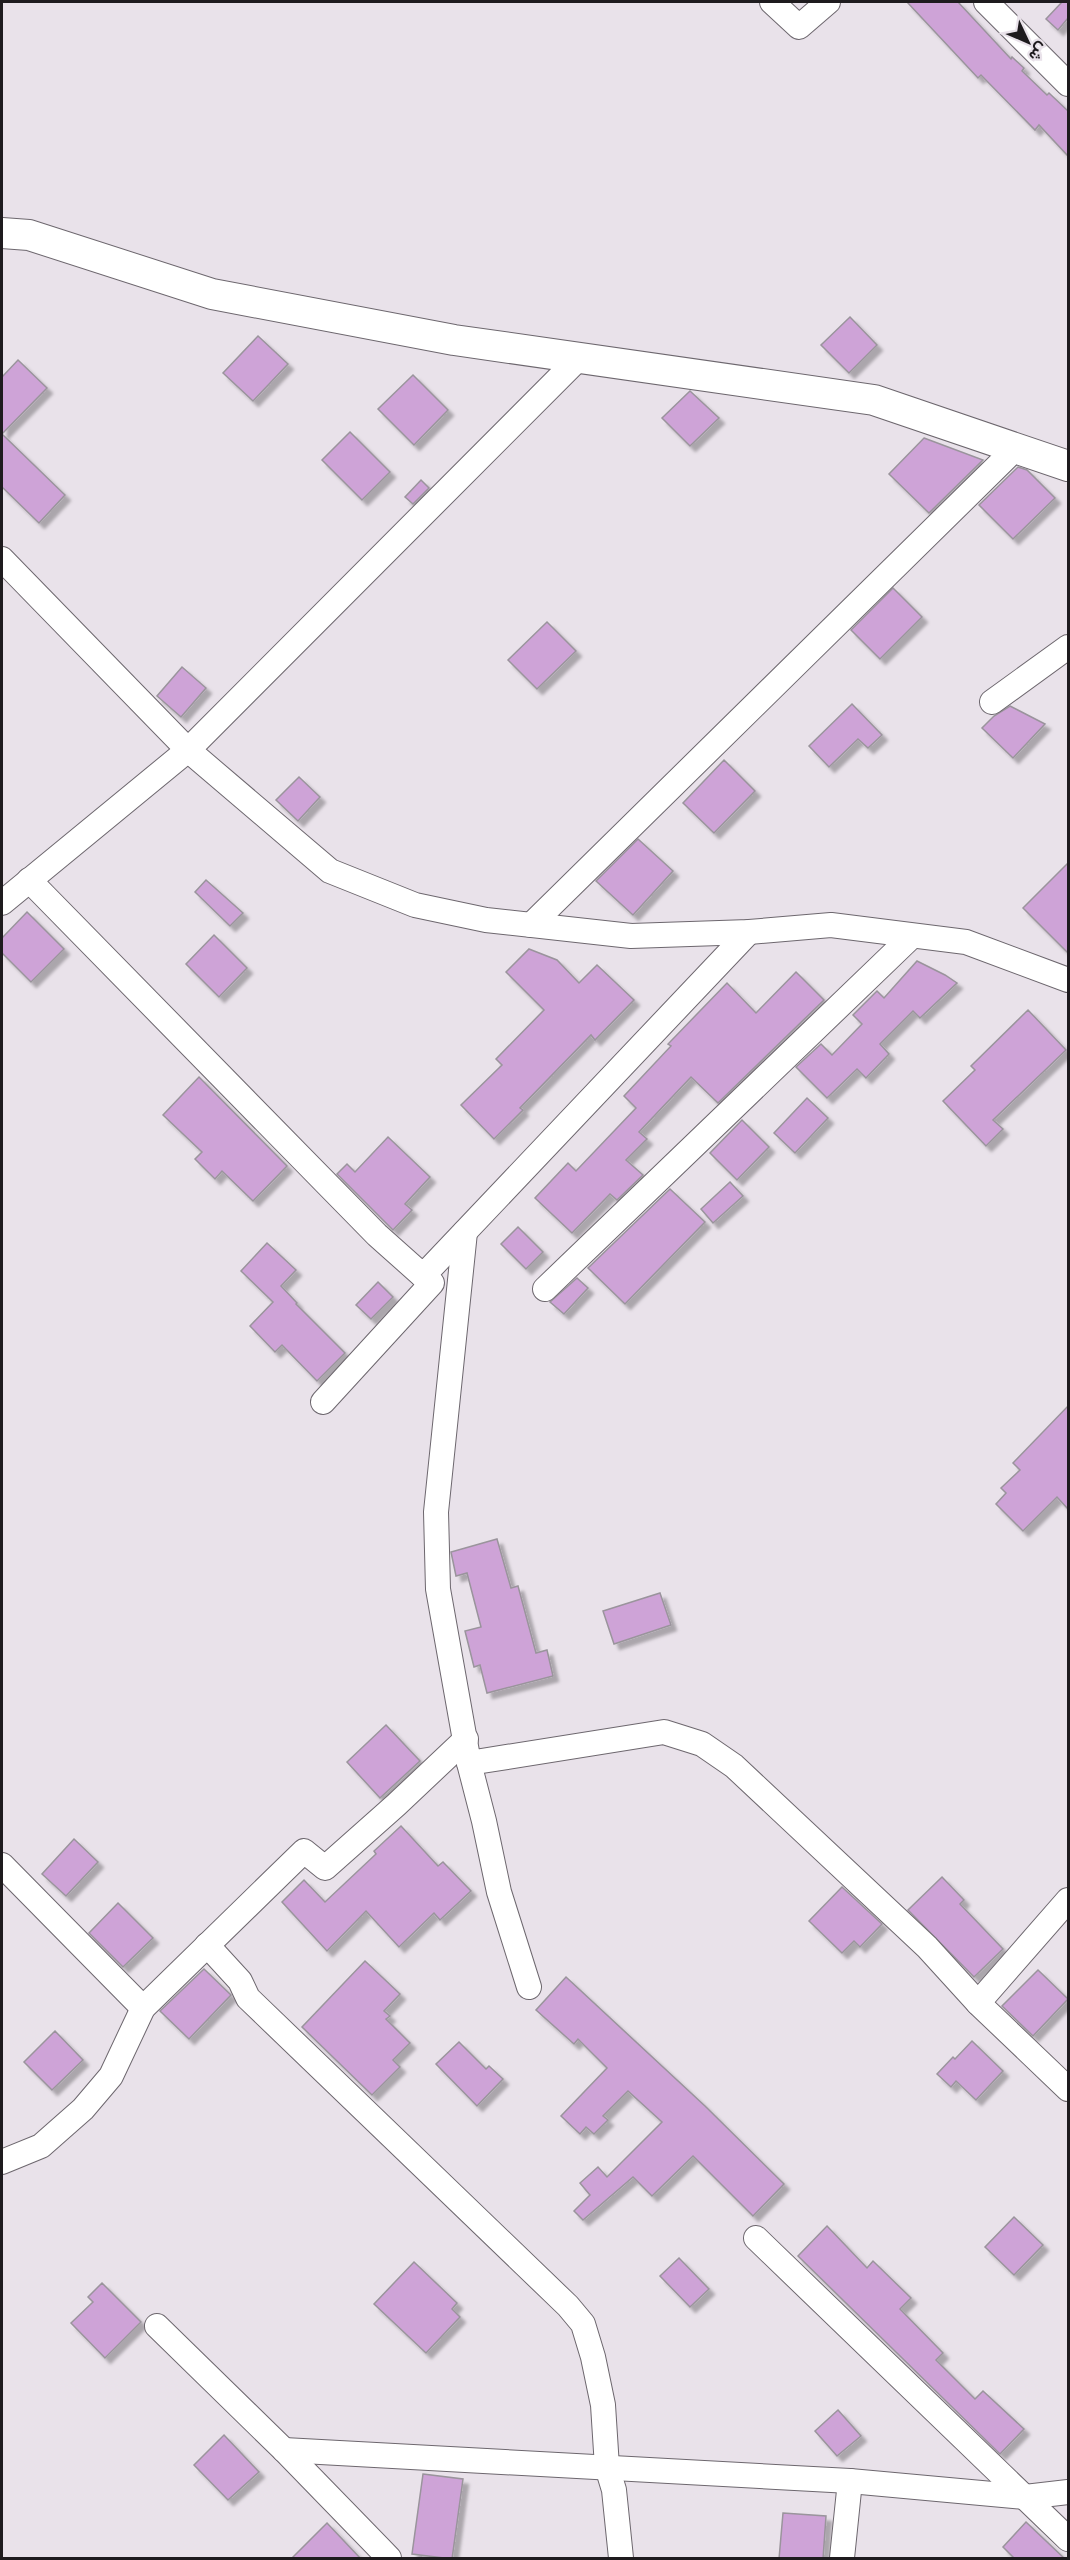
<svg xmlns="http://www.w3.org/2000/svg" width="1070" height="2560" viewBox="0 0 1070 2560" font-family="'Noto Sans',Vazirmatn,sans-serif">
<defs>
<filter id="shadow"><feDropShadow dx="5.5" dy="5.5" stdDeviation="1.5" flood-color="#0004"/></filter>
</defs>
<rect width="100%" height="100%" fill="#e9e2ea"/>
<g fill="#cea3d7" stroke="#9a949c" stroke-width="1.5" filter="url(#shadow)">
<polygon points="907,2 958,2 1011,59 1012,57 1024,68 1022,71 1047,95 1049,93 1068,111 1068,156 1039,125 1035,130 981,75 978,78"/>
<polygon points="1062,2 1068,2 1068,18 1058,30 1046,19"/>
<polygon points="850,317 877,345 849,373 821,345"/>
<polygon points="258,336 288,364 253,401 223,373"/>
<polygon points="18,360 47,388 2,434 65,495 39,523 2,487 2,377"/>
<polygon points="413,375 448,410 414,445 378,409"/>
<polygon points="690,391 719,418 690,446 662,418"/>
<polygon points="350,432 390,472 362,500 322,460"/>
<polygon points="924,438 983,460 929,513 889,474"/>
<polygon points="1018,467 1027,470 1055,498 1013,539 979,505"/>
<polygon points="421,480 429,488 413,504 405,497"/>
<polygon points="893,588 922,617 880,659 851,630"/>
<polygon points="547,622 576,651 537,689 508,660"/>
<polygon points="182,667 206,688 181,717 157,696"/>
<polygon points="852,704 882,735 868,748 858,739 829,767 809,746"/>
<polygon points="1010,706 1045,724 1013,758 982,728 994,716"/>
<polygon points="724,760 755,791 714,833 683,803"/>
<polygon points="299,777 320,797 298,821 276,800"/>
<polygon points="638,839 673,871 633,915 596,881"/>
<polygon points="1068,863 1068,953 1023,908"/>
<polygon points="206,880 243,913 230,926 195,892"/>
<polygon points="27,912 64,949 31,982 2,953 2,938"/>
<polygon points="214,935 247,968 219,997 186,964"/>
<polygon points="529,949 557,960 579,983 597,965 634,1000 595,1040 591,1035 520,1108 523,1110 494,1139 461,1105 502,1065 496,1059 544,1010 506,972"/>
<polygon points="917,961 945,975 957,983 920,1018 913,1011 880,1044 889,1054 866,1078 857,1069 827,1098 796,1067 821,1044 832,1055 862,1024 853,1015 877,991 884,998"/>
<polygon points="796,972 824,1000 718,1103 691,1077 639,1132 647,1139 626,1160 643,1175 617,1200 610,1194 572,1233 535,1198 568,1163 576,1171 636,1108 624,1096 671,1046 668,1044 727,983 756,1013"/>
<polygon points="1028,1010 1066,1050 993,1120 1003,1129 986,1146 943,1101 975,1070 971,1066"/>
<polygon points="199,1077 287,1166 253,1201 222,1171 215,1179 195,1159 202,1152 163,1115"/>
<polygon points="807,1098 828,1118 795,1153 774,1133"/>
<polygon points="742,1120 769,1147 737,1180 710,1153"/>
<polygon points="388,1137 430,1177 405,1204 412,1210 393,1230 337,1174 347,1164 355,1172"/>
<polygon points="730,1182 743,1196 713,1223 701,1209"/>
<polygon points="670,1189 705,1222 625,1304 588,1268"/>
<polygon points="518,1227 543,1252 526,1269 501,1244"/>
<polygon points="267,1243 296,1270 281,1286 297,1303 296,1304 345,1353 317,1381 282,1345 275,1352 250,1326 273,1302 241,1271"/>
<polygon points="577,1278 588,1288 564,1314 550,1302"/>
<polygon points="378,1282 393,1297 371,1319 356,1305"/>
<polygon points="1068,1406 1068,1509 1057,1497 1023,1531 996,1504 1006,1493 1001,1488 1020,1470 1013,1463"/>
<polygon points="497,1539 511,1588 518,1586 536,1653 547,1650 553,1676 487,1693 480,1665 474,1667 465,1631 481,1627 467,1573 456,1576 451,1552"/>
<polygon points="660,1593 671,1625 614,1644 603,1611"/>
<polygon points="386,1725 420,1761 380,1798 347,1762"/>
<polygon points="401,1826 438,1866 443,1862 471,1891 440,1920 434,1913 399,1947 366,1911 327,1951 282,1902 304,1880 325,1902 376,1854 374,1851"/>
<polygon points="74,1839 98,1862 66,1896 42,1874"/>
<polygon points="942,1877 964,1900 960,1904 1003,1949 974,1977 908,1910"/>
<polygon points="842,1887 882,1924 860,1947 854,1941 842,1953 809,1921"/>
<polygon points="118,1903 153,1938 123,1967 89,1933"/>
<polygon points="365,1961 400,1994 384,2011 390,2016 386,2019 410,2043 393,2060 400,2067 372,2095 302,2027"/>
<polygon points="204,1969 231,1995 189,2039 160,2011"/>
<polygon points="1038,1970 1068,1999 1033,2036 1002,2006"/>
<polygon points="566,1977 705,2106 784,2184 753,2216 693,2156 652,2196 633,2177 583,2220 574,2211 590,2195 580,2183 598,2167 607,2177 662,2122 628,2091 603,2116 608,2120 594,2134 586,2127 580,2134 561,2116 607,2068 578,2039 574,2044 536,2010"/>
<polygon points="55,2031 83,2060 52,2090 24,2062"/>
<polygon points="972,2041 1003,2071 976,2100 956,2081 951,2087 937,2074 953,2057 955,2059"/>
<polygon points="459,2042 486,2069 489,2066 503,2079 477,2106 436,2064"/>
<polygon points="1014,2217 1043,2245 1014,2275 985,2247"/>
<polygon points="827,2226 867,2268 873,2261 911,2298 900,2309 943,2353 936,2360 975,2399 983,2391 1024,2429 1000,2454 798,2256"/>
<polygon points="679,2258 709,2289 690,2307 660,2276"/>
<polygon points="414,2262 457,2303 452,2309 460,2317 426,2353 374,2304"/>
<polygon points="102,2283 141,2322 105,2358 71,2323 93,2302 88,2297"/>
<polygon points="838,2410 861,2436 837,2456 815,2431"/>
<polygon points="224,2435 259,2472 228,2500 194,2465"/>
<polygon points="423,2474 463,2479 452,2559 412,2554"/>
<polygon points="783,2513 826,2516 823,2559 779,2559"/>
<polygon points="1026,2522 1065,2559 1015,2559 1003,2547"/>
<polygon points="327,2523 361,2559 291,2559"/>
</g>
<g fill="none" stroke-linecap="round" stroke-linejoin="round">
<defs>
<g id="minor">
<polyline points="772,2 799,27 828,2"/>
<polyline points="986,2 1068,84"/>
<polyline points="2,559 188,750 330,871 415,905 486,920 631,936 749,932 831,925 966,942 1068,980"/>
<polyline points="992,702 1068,647"/>
<polyline points="29,880 377,1235 423,1276 749,932"/>
<polyline points="2,903 188,750 579,358"/>
<polyline points="531,925 1016,448"/>
<polyline points="465,1232 436,1512 438,1589 469,1763 664,1732 702,1744 734,1766 927,1947 978,2003 1068,2089"/>
<polyline points="545,1289 912,936"/>
<polyline points="323,1402 432,1283 423,1276"/>
<polyline points="469,1763 484,1821 499,1892 529,1987"/>
<polyline points="2,1865 143,2008"/>
<polyline points="207,1945 240,1981 248,1998 568,2306 583,2324 593,2357 603,2405 607,2467 614,2490 621,2558"/>
<polyline points="978,2003 1068,1900"/>
<polyline points="2,2162 41,2146 83,2109 111,2076 143,2008 304,1851 325,1868 396,1805 466,1739"/>
<polyline points="756,2238 1068,2539"/>
<polyline points="157,2326 284,2450 389,2558"/>
<polyline points="284,2450 850,2481 1025,2497 1068,2492"/>
<polyline points="842,2558 850,2481"/>
</g>
<polyline id="tertiary" points="2,233 29,235 212,294 454,340 874,400 1068,466"/>
</defs>
<use href="#minor" stroke="#6d676e" stroke-width="26"/>
<use href="#tertiary" stroke="#6d676e" stroke-width="32"/>
<use href="#minor" stroke="#fff" stroke-width="24"/>
<use href="#tertiary" stroke="#fff" stroke-width="30"/>
</g>
<rect width="1070" height="2560" fill="none" stroke="#1e1b1e" stroke-width="6"/>
<g transform="translate(1028 42) rotate(134)" stroke="#e9e2ea" stroke-width="4.5" paint-order="stroke">
<path d="M0-4.5L10 22L0 15L-10 22Z" fill="#1e1b1e"/>
<text y="-9" font-size="16" font-weight="bold" text-anchor="middle" fill="#1e1b1e">ش</text>
</g>
</svg>
